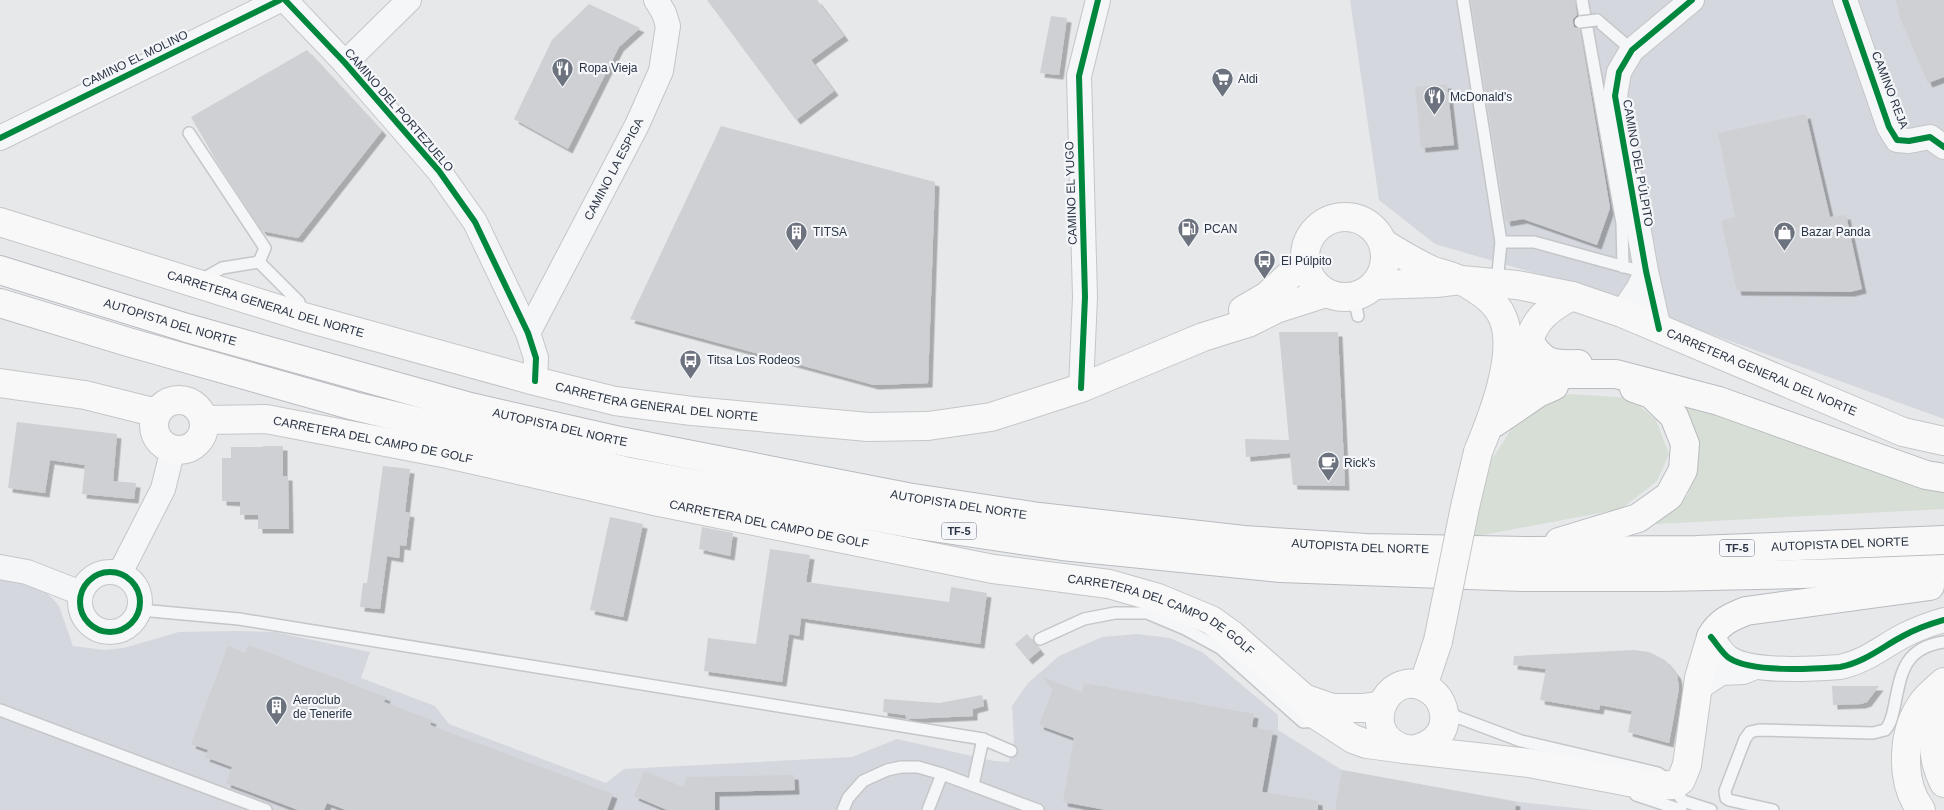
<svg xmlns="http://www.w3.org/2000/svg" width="1944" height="810" viewBox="0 0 1944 810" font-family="Arial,sans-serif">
<defs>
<filter id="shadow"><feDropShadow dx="4.5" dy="4.5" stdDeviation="0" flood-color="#0004"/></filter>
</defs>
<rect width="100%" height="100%" fill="#e6e8ea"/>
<g fill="#d4d7dd">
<polygon points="1350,0 1944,0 1944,419 1579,286 1435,244 1379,200"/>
<polygon points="0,574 39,586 52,598 59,606 73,646 104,650 124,648 179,632 234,631 275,632 370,652 361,678 435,706 449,724 606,783 624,769 852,757 897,739 994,761 1009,762 1014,740 1012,706 1028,683 1059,656 1102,637 1138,634 1170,638 1202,652 1278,715 1278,730 1342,770 1520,802 1594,810 0,810"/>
</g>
<g fill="#d6ded6">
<polygon points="1571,394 1630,398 1656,420 1669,454 1657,481 1621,509 1472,537 1489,464 1512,428 1538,403"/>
<polygon points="1677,402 1944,489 1944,509 1655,524 1688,495 1696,465"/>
</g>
<g fill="#ced0d3" filter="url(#shadow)">
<polygon points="707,0 817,0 844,36 811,60 834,91 796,120"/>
<polygon points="1471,0 1575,0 1577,15 1573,19 1573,23 1574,27 1580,29 1610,208 1597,245 1523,219 1506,222"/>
<polygon points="1896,0 1944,0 1944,77 1928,83 1900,18"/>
<polygon points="589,4 640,28 619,47 568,149 514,119 552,40"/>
<polygon points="1051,16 1067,18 1059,75 1040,73"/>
<polygon points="307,50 382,131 298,238 262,231 217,162 191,117"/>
<polygon points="1447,84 1454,145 1421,148 1415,87"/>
<polygon points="1806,114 1830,217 1846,215 1862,289 1850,292 1737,291 1721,221 1735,217 1718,133"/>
<polygon points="721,126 935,182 928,383 874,385 630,319"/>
<polygon points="1279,332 1338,332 1345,486 1293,485 1290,453 1246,457 1245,439 1289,440"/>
<polygon points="17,422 117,434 113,481 136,483 134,499 82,494 85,465 50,460 45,493 8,488"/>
<polygon points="263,446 283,446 283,476 288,476 289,529 258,529 258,515 240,515 240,502 222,501 222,458 231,458 231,447 263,447"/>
<polygon points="383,466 410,469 405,512 410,513 406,546 400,545 399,558 387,556 380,609 360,607 363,583 367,583"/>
<polygon points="610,517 643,524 623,617 590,610"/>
<polygon points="702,527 733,533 730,556 699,549"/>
<polygon points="770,549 810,555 806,582 949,602 951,587 987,593 980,644 801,618 799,636 789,634 782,682 704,671 708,638 756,644"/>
<polygon points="1027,634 1040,650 1028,660 1015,644"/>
<polygon points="248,645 386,697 384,702 432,720 430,725 613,794 607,810 346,810 327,803 324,810 298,810 226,783 232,767 205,757 208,750 191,744 228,646 245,653"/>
<polygon points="1634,650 1649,652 1665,660 1677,675 1679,688 1669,743 1628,732 1632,711 1600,705 1599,710 1540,700 1546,669 1513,665 1514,656"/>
<polygon points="1042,677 1082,692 1084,683 1254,714 1252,727 1273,731 1262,792 1318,801 1318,810 1106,810 1063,802 1074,738 1039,725 1053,689"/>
<polygon points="1832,686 1879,686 1867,702 1861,704 1833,705"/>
<polygon points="982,695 984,706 973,709 973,716 907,719 905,715 883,712 884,699 939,703"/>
<polygon points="1342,770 1516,802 1515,810 1335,810"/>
<polygon points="644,771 683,787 687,777 794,775 795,790 715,792 715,810 667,810 634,796"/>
</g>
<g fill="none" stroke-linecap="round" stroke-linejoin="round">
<defs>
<g id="lane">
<polyline points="1463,0 1501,242 1497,283"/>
<polyline points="1582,0 1622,223 1623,267"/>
<polyline points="1597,20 1632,50"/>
<polyline points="189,133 265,248 259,262"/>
<polyline points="1501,242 1534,242 1636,270 1646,271"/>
<polyline points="199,281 222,268 259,262 299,302 303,315"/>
<polyline points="1354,297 1358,316"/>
<polyline points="140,610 239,619 983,739 1011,751"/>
<polyline points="1040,639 1084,619 1115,613 1147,613 1185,629 1220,648 1303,722 1319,721"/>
<path d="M1447,709L1457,717L1521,741L1658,773C1671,780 1674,789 1683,801L1711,810"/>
<polyline points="0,710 266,810"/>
<polyline points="973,785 983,739"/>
<polyline points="1636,795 1681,810"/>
<polyline points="843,810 848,798 863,781 887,770 901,767 918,767 942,774 1038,810"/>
<polyline points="928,810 942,774"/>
<path d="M1773,810L1729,800L1726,798L1725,791L1745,739L1750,732L1759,730L1873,733L1885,730C1891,724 1892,716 1894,708C1901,674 1903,648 1944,642"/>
</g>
<g id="street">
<polyline points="285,0 345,63 439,171 475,222 528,333 536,358 535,381"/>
<polyline points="1845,0 1889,127 1897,140 1909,141 1930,137 1944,147"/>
<polyline points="345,63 409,0"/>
<polyline points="0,138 280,0"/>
<polyline points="1622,313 1638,289 1646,273"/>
<polyline points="1659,329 1646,271 1615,96 1619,72 1632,50 1692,0"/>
<path id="s1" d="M528,333L637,125L661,71L668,26L664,13L656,0"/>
<polyline points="1081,388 1085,297 1079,76 1098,0"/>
<polyline points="0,567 27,572 81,593"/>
<circle cx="110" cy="602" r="30"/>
<polyline points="120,573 163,489 173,449"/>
<path d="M1711,637C1717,644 1722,653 1729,658C1752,673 1812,669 1840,667C1865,662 1882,647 1903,636C1916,629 1930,624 1944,620"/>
<polyline points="1697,689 1721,673 1743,672 1753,668"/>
</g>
<g id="secondary">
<circle cx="1345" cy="257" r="40"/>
<path id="s2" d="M0,222L304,317L535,381L615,401L692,411L868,427L928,426L991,417L1081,388L1203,337L1248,323L1276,309L1326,293"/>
<path d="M1383,243C1399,253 1416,263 1433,271C1443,274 1453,276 1462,281C1477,289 1495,300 1502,316C1519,351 1492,418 1478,452"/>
<path id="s3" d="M1374,285L1436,283L1461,280L1517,285L1572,296L1622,313L1903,432L1944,441"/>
<polyline points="1243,310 1267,296 1304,262"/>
<path d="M1523,361C1531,326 1539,313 1572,296"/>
<polyline points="0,383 85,395 157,413"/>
<circle cx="179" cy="425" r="25"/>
<path id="s4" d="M204,420L266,419L448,454L659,502L993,569L1109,584L1158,598L1211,620L1232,635L1305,699L1316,715L1353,739L1367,744L1405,749"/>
<polyline points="1423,686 1438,641"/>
<polyline points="1306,699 1332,708 1364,708 1382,705"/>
<path d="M1944,699C1931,727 1930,755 1944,783"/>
<path d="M1411,750C1435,746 1452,729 1441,703C1438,696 1432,691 1425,687C1385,668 1357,735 1405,749L1529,763L1650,786L1674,785L1681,780L1687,765L1699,678L1711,637"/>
<path d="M1921,810C1899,781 1902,729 1924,701C1930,694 1937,688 1944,682"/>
</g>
<g id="highway">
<path id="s5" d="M0,270L187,328L470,407L615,440L907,497L1039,517L1244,540L1366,548L1530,551L1697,550L1944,540"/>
<polyline points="0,303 128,342 354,406 630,472 919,525 1062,546 1281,568 1522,577 1663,577 1842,573 1944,569"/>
<path d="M1528,339C1542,363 1550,365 1578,364"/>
<polyline points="1517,386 1564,374 1616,374 1719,401 1926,475 1944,478"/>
<polyline points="1494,423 1538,393 1554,386"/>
<polyline points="1559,542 1638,518 1669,496 1683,470 1685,444 1674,416 1651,394 1634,388"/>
<path d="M1711,637C1719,622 1731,617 1746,611L1930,586"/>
</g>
</defs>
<use href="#lane" stroke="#c4c6c8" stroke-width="14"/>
<use href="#street" stroke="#c4c6c8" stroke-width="26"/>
<use href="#secondary" stroke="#c4c6c8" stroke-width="30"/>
<use href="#highway" stroke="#b8bbbf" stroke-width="30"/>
<use href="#lane" stroke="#f5f6f7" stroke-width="11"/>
<use href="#street" stroke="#f5f6f7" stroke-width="24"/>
<use href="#secondary" stroke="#f8f8f8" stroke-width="28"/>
<use href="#highway" stroke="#f8f8f8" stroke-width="28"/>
<defs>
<polyline id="lane-bridge" points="1580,22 1597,20"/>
<polyline id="secondary-bridge" points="1438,641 1465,507 1478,452"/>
</defs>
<use href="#lane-bridge" stroke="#c4c6c8" stroke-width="14" stroke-linecap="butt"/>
<use href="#secondary-bridge" stroke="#c4c6c8" stroke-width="30" stroke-linecap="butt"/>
<use href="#lane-bridge" stroke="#f5f6f7" stroke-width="11"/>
<use href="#secondary-bridge" stroke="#f8f8f8" stroke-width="28"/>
<defs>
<g id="cycleway">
<polyline points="285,0 345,63 439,171 475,222 528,333 536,358 535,381"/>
<polyline points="1845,0 1889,127 1897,140 1909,141 1930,137 1944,147"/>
<polyline points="0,138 280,0"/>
<polyline points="1659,329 1646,271 1615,96 1619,72 1632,50 1692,0"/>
<polyline points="1081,388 1085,297 1079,76 1098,0"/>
<circle cx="110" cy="602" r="30"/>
<path d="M1711,637C1717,644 1722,653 1729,658C1752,673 1812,669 1840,667C1865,662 1882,647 1903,636C1916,629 1930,624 1944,620"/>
</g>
</defs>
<use href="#cycleway" stroke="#f4f6f9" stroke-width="9"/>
<use href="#cycleway" stroke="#00873e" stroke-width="6"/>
</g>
<defs>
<symbol id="restaurant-pin" viewBox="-11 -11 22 30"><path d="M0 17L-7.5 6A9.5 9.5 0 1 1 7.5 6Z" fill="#6c737f" stroke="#f4f6f9"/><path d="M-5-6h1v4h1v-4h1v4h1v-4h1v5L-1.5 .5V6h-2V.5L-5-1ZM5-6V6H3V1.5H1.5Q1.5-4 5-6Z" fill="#fff"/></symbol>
<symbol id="supermarket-pin" viewBox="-11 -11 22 30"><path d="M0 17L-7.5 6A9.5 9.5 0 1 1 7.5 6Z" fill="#6c737f" stroke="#f4f6f9"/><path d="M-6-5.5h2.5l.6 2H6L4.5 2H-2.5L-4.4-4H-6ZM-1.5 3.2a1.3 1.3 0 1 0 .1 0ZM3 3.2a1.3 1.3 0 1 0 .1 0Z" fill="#fff"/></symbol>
<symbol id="fuel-pin" viewBox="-11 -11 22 30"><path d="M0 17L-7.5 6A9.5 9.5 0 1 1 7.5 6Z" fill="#6c737f" stroke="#f4f6f9"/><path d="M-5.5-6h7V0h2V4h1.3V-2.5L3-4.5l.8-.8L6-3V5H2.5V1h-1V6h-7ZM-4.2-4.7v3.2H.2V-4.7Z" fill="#fff"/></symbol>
<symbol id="building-pin" viewBox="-11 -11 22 30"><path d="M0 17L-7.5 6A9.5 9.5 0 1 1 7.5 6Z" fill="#6c737f" stroke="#f4f6f9"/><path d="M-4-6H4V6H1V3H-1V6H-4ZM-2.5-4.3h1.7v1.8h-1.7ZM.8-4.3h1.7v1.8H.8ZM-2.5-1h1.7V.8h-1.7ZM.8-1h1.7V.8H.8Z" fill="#fff"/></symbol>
<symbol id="shop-pin" viewBox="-11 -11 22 30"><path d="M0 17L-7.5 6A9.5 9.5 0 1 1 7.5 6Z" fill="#6c737f" stroke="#f4f6f9"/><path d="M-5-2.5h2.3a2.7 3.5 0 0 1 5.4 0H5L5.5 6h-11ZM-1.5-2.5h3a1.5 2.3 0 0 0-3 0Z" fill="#fff"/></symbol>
<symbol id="bus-pin" viewBox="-11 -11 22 30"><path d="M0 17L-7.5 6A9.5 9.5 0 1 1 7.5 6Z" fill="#6c737f" stroke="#f4f6f9"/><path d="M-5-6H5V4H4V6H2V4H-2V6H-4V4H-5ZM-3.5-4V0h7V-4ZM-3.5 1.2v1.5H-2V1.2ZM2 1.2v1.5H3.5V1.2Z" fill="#fff"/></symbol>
<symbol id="cafe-pin" viewBox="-11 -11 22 30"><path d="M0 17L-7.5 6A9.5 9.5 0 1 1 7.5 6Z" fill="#6c737f" stroke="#f4f6f9"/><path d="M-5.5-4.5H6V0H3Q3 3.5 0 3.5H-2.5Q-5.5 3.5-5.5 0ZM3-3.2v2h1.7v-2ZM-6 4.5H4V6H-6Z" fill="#fff"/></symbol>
</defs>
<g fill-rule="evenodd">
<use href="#restaurant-pin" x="550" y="56" width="25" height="34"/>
<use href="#supermarket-pin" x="1210" y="66" width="25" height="34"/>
<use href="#restaurant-pin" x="1422" y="84" width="25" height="34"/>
<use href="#fuel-pin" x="1176" y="216" width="25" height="34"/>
<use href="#building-pin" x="784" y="220" width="25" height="34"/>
<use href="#shop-pin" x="1772" y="220" width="25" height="34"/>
<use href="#bus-pin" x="1252" y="248" width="25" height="34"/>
<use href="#bus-pin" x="678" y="348" width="25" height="34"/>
<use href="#cafe-pin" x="1316" y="450" width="25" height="34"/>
<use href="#building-pin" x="264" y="694" width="25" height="34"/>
</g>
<g text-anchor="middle" stroke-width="4.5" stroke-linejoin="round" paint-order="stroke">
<g fill="#f4f6f9" stroke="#676e7b" stroke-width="1">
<rect x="941.5" y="522.5" width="35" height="17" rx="4"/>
<rect x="1719.5" y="539.5" width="35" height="17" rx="4"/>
</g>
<g font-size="11" font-weight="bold" fill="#2b3445">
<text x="959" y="535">TF-5</text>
<text x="1737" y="552">TF-5</text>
</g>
<g font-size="12" fill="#2b3445" stroke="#f4f6f9">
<text transform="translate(135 59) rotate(-26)" y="4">CAMINO EL MOLINO</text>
<text transform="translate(1890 90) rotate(69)" y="4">CAMINO REJA</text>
<text transform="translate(399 110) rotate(49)" y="4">CAMINO DEL PORTEZUELO</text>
<text transform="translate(1638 163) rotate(80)" y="4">CAMINO DEL PÚLPITO</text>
<text dy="4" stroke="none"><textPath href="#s1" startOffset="185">CAMINO LA ESPIGA</textPath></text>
<text transform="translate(1071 193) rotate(-92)" y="4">CAMINO EL YUGO</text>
<text dy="4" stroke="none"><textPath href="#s2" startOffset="278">CARRETERA GENERAL DEL NORTE</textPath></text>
<text dy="4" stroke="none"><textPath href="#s5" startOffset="178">AUTOPISTA DEL NORTE</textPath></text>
<text dy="4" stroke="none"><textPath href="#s3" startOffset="404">CARRETERA GENERAL DEL NORTE</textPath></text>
<text dy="4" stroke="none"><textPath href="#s2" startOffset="682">CARRETERA GENERAL DEL NORTE</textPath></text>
<text dy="4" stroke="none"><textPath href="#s5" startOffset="582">AUTOPISTA DEL NORTE</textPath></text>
<text dy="4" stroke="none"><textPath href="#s4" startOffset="171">CARRETERA DEL CAMPO DE GOLF</textPath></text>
<text dy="4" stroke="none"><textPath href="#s5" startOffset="988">AUTOPISTA DEL NORTE</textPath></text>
<text dy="4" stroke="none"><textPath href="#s4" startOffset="576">CARRETERA DEL CAMPO DE GOLF</textPath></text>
<text dy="4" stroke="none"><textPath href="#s5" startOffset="1872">AUTOPISTA DEL NORTE</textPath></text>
<text dy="4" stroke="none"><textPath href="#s5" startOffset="1392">AUTOPISTA DEL NORTE</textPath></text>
<text dy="4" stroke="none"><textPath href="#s4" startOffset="981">CARRETERA DEL CAMPO DE GOLF</textPath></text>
</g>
<g font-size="12" fill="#2b3445" stroke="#f4f6f9" text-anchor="start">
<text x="579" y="72">Ropa Vieja</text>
<text x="1238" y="83">Aldi</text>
<text x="1450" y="101">McDonald's</text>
<text x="1204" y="233">PCAN</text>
<text x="813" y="236">TITSA</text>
<text x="1801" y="236">Bazar Panda</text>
<text x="1281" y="265">El Púlpito</text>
<text x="707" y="364">Titsa Los Rodeos</text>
<text x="1344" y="467">Rick's</text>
<text x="293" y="704">Aeroclub<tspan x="293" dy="14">de Tenerife</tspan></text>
</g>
</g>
</svg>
